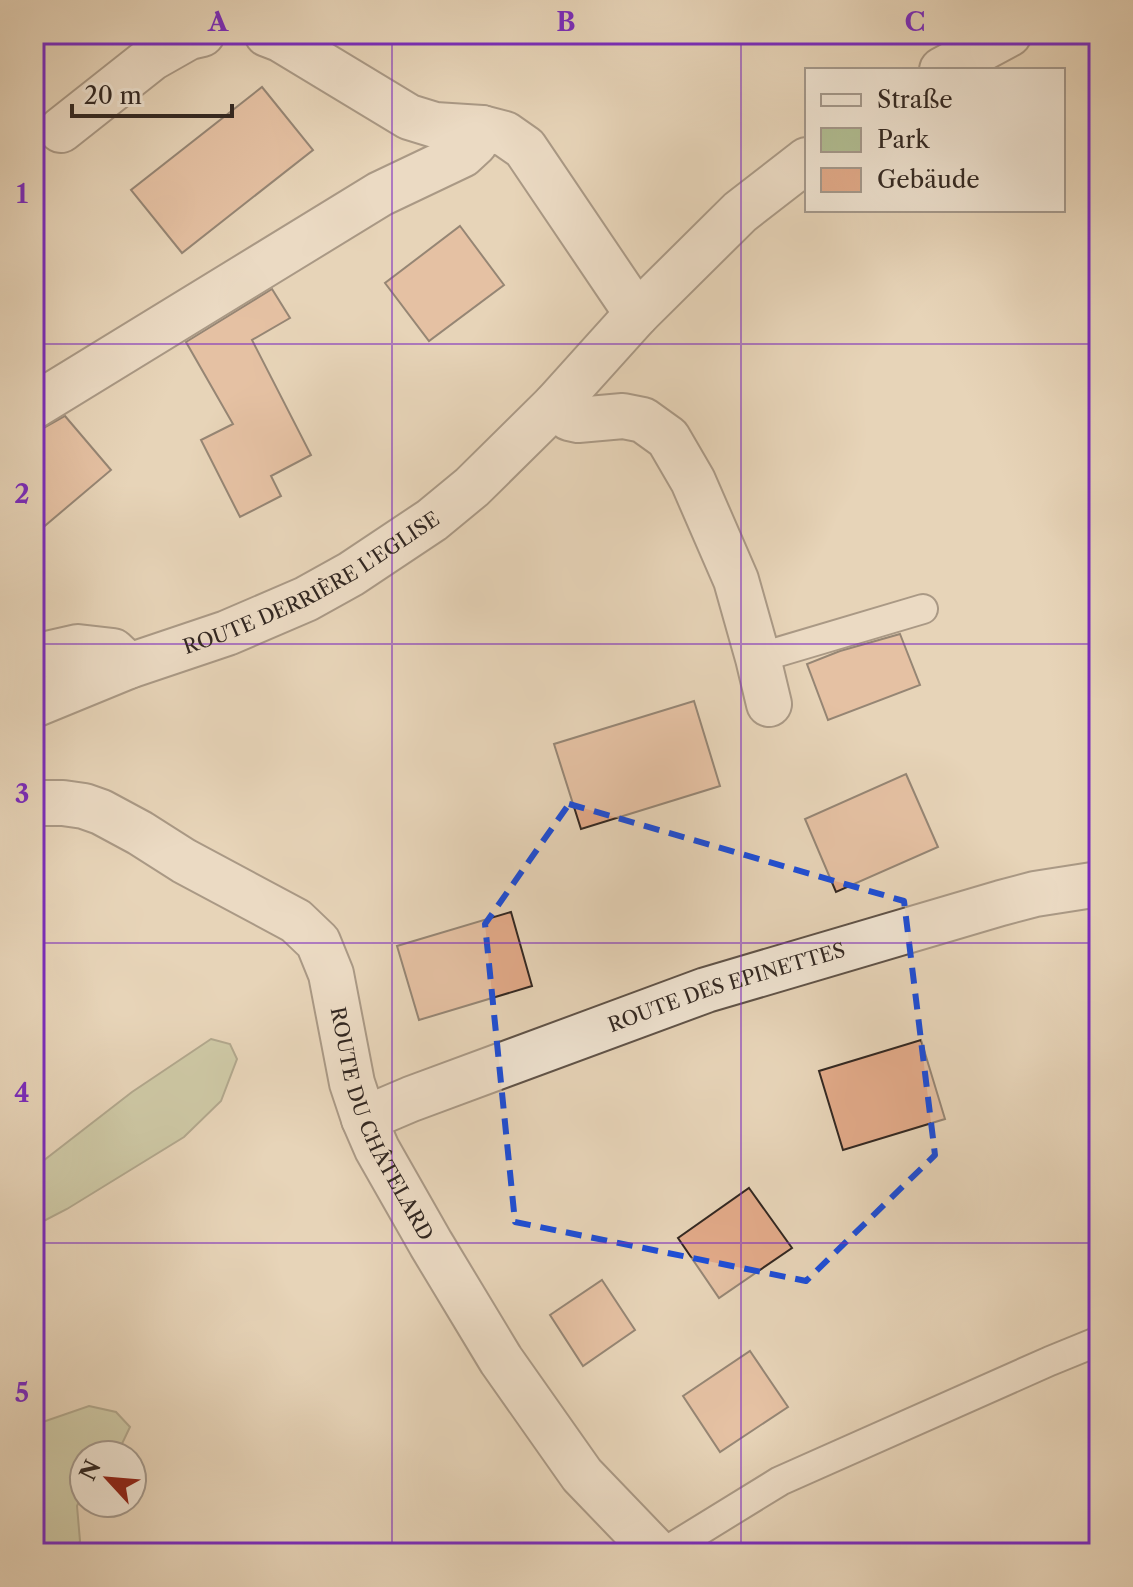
<svg xmlns="http://www.w3.org/2000/svg" width="1133" height="1587" viewBox="0 0 1133 1587" font-family="'Libre Caslon Text',serif">
<rect width="100%" height="100%" fill="#e7d4b8"/>
<filter id="stains"><feTurbulence type="fractalNoise" baseFrequency=".0025" numOctaves="4"/><feColorMatrix values="0 0 0 0 .2 0 0 0 0 .09 0 0 0 0 .02 0 0 0 .5 -.17"/></filter>
<radialGradient id="worn" r=".72"><stop offset=".6" stop-color="#630" stop-opacity="0"/><stop offset="1" stop-color="#630" stop-opacity=".3"/></radialGradient>
<g fill="#b1be93" stroke="#72735a" stroke-width="2">
<polygon points="211,1039 230,1044 237,1059 221,1101 184,1137 67,1209 34,1226 34,1168 132,1092"/>
<polygon points="89,1406 116,1412 130,1427 119,1450 113,1455 84,1455 84,1491 77,1506 80,1541 75,1553 34,1553 34,1425"/>
</g>
<g fill="#e2aa89" stroke="#332822" stroke-width="2">
<polygon points="262,87 313,150 182,253 131,190"/>
<polygon points="460,226 504,285 429,341 385,283"/>
<polygon points="272,289 290,318 252,340 311,455 271,476 281,496 240,517 201,440 233,424 186,342"/>
<polygon points="65,416 111,470 34,535 34,436 42,429"/>
<polygon points="900,634 920,685 828,720 807,664 840,651"/>
<polygon points="694,701 720,786 581,829 554,744"/>
<polygon points="906,774 938,847 836,892 805,819"/>
<polygon points="511,912 532,986 419,1020 397,946"/>
<polygon points="921,1040 945,1119 843,1150 819,1071"/>
<polygon points="749,1188 792,1248 719,1298 678,1238"/>
<polygon points="602,1280 635,1330 583,1366 550,1315"/>
<polygon points="750,1351 788,1407 720,1452 683,1396"/>
</g>
<g fill="none" stroke-linecap="round" stroke-linejoin="round">
<defs>
<g id="lane">
<polyline points="758,658 923,609"/>
<polyline points="663,1553 780,1481 1050,1361 1099,1341"/>
</g>
<g id="street">
<polyline points="267,34 280,39 409,117 435,125 482,128 505,134 525,148 637,314"/>
<polyline points="942,70 1009,34"/>
<polyline points="61,130 152,58 189,37 202,34"/>
<polyline points="555,405 569,418 578,420 623,416 643,420 668,438 693,481 736,580 758,658 769,704"/>
<polyline points="34,406 380,194 462,155 475,143 482,128"/>
<polyline points="34,657 78,647 113,651 129,666"/>
<path id="s1" d="M34,705L129,666L227,633L306,599L351,574L432,520L472,487L555,405L637,314L740,212L807,160"/>
<path id="s2" d="M34,803H63L84,806L101,812L140,833L184,861L296,921L318,942L331,974L352,1083L364,1119L377,1149L431,1244L501,1360L582,1475L657,1553"/>
<path id="s3" d="M364,1119L411,1099L706,990L1001,903L1035,894L1099,884"/>
</g>
</defs>
<use href="#lane" stroke="#605348" stroke-width="32"/>
<use href="#street" stroke="#605348" stroke-width="48"/>
<use href="#lane" stroke="#efe3d1" stroke-width="28"/>
<use href="#street" stroke="#efe3d1" stroke-width="44"/>
</g>
<path d="M0 0H1133V1587H0ZM569,804L904,901L935,1155L806,1281L515,1222L485,924Z" fill="#e7d4b8" fill-opacity=".55" fill-rule="evenodd"/>
<path fill="none" stroke="#1d4ed8" stroke-width="6" stroke-dasharray="16 10" stroke-linejoin="round" d="M569,804L904,901L935,1155L806,1281L515,1222L485,924Z"/>
<path fill="none" stroke="#7b2cbf" stroke-width="2" stroke-opacity="0.55" d="M392,34V1553M741,34V1553M34,344H1099M34,644H1099M34,943H1099M34,1243H1099"/>
<g text-anchor="middle" stroke-width="6" stroke-linejoin="round" paint-order="stroke">
<g font-size="20" fill="#332822" stroke="#efe3d1">
<text dy="7" stroke="none"><textPath href="#s1" startOffset="304">ROUTE DERRIÈRE L'EGLISE</textPath></text>
<text dy="7" stroke="none"><textPath href="#s3" startOffset="386">ROUTE DES EPINETTES</textPath></text>
<text dy="7" stroke="none"><textPath href="#s2" startOffset="516">ROUTE DU CHÂTELARD</textPath></text>
</g>
</g>
<rect width="1133" height="1587" fill="none" stroke="#e7d4b8" stroke-width="88"/>
<rect x="805" y="68" width="260" height="144" fill="#efe3d1" stroke="#a4988b" stroke-width="2"/>
<rect x="821" y="94" width="40" height="12" fill="#efe3d1" stroke="#a4988b" stroke-width="2"/>
<text x="877" y="108" font-size="24" fill="#332822">Straße</text>
<rect x="821" y="128" width="40" height="24" fill="#b1be93" stroke="#a4988b" stroke-width="2"/>
<text x="877" y="148" font-size="24" fill="#332822">Park</text>
<rect x="821" y="168" width="40" height="24" fill="#e2aa89" stroke="#a4988b" stroke-width="2"/>
<text x="877" y="188" font-size="24" fill="#332822">Gebäude</text>
<g transform="translate(108 1479) rotate(296)"><circle r="38" fill="#efe3d1" stroke="#a4988b" stroke-width="2"/>
<path d="M0-6L14 30L0 20L-14 30Z" fill="#8f2418"/>
<text y="-12" font-size="22" font-weight="bold" text-anchor="middle" fill="#332822">N</text>
</g>
<path d="M72 104v12h160v-12" fill="none" stroke="#332822" stroke-width="4"/>
<text x="84" y="104" font-size="24" fill="#332822" stroke="#efe3d1" stroke-width="6" paint-order="stroke">20 m</text>
<rect x="44" y="44" width="1045" height="1499" fill="none" stroke="#7b2cbf" stroke-width="3"/>
<g font-size="26" text-anchor="middle" font-weight="bold" fill="#7b2cbf">
<text x="218" y="31">A</text>
<text x="566" y="31">B</text>
<text x="915" y="31">C</text>
<text x="22" y="203">1</text>
<text x="22" y="503">2</text>
<text x="22" y="803">3</text>
<text x="22" y="1102">4</text>
<text x="22" y="1402">5</text>
</g>
<rect width="100%" height="100%" filter="url(#stains)"/>
<rect width="100%" height="100%" fill="url(#worn)"/>
</svg>
